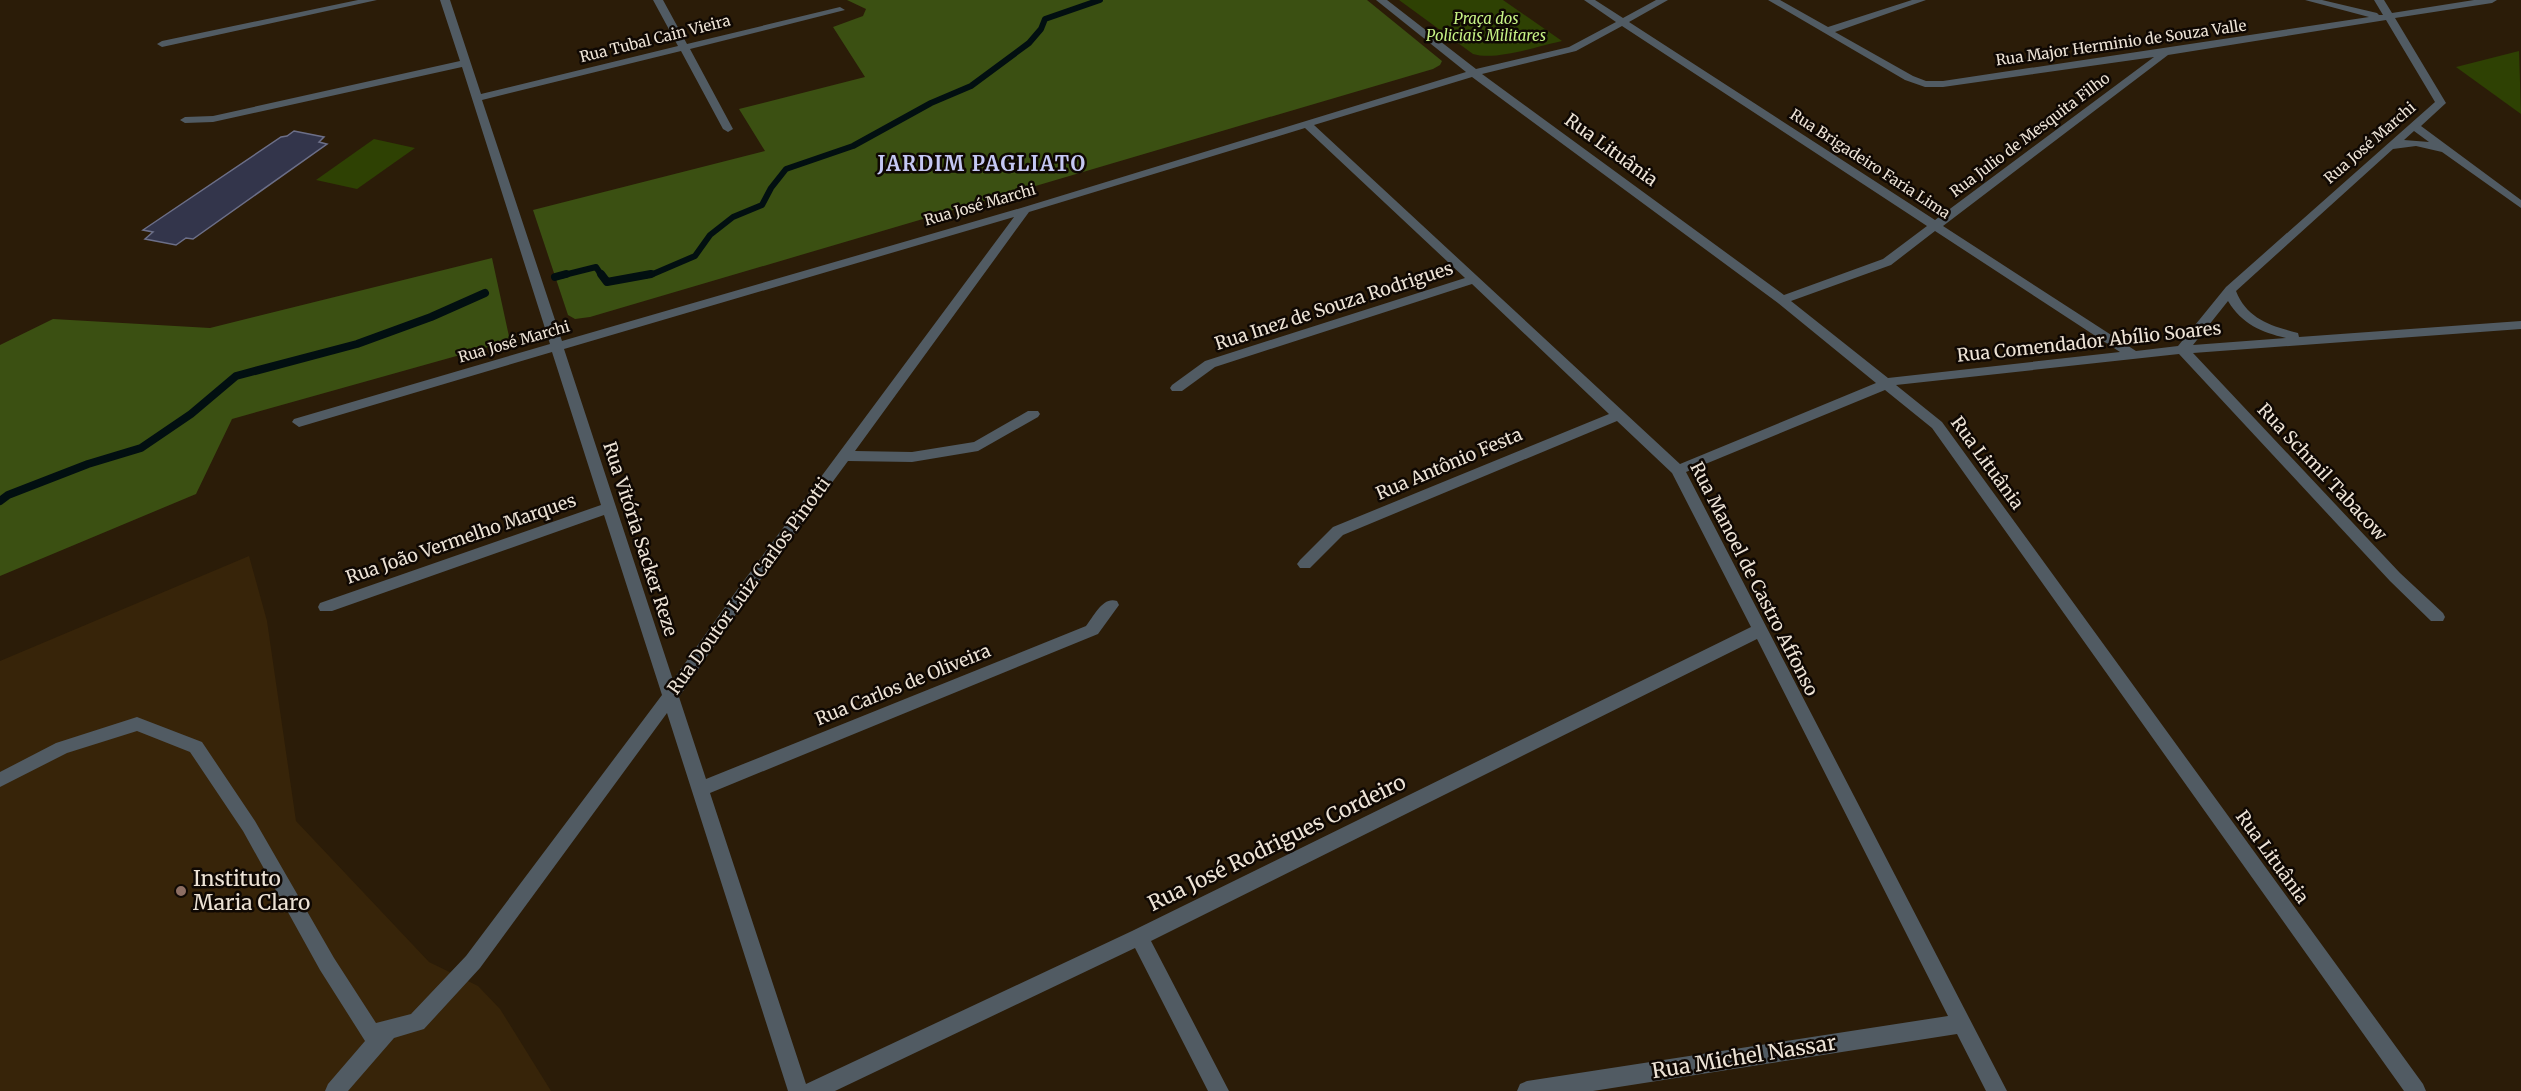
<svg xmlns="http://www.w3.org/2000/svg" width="2521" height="1091" viewBox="0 0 2521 1091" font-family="Merriweather,serif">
<rect width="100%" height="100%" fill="#2b1c08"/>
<polygon fill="#372409" points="249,556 267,621 296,821 429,962 478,986 500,1009 551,1091 0,1091 0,661"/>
<g fill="#2e4103">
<path d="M1399,0H1503L1562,41C1538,46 1496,61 1473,54Z"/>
<polygon points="2519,51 2521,114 2456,67"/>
<polygon points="374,139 415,148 357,189 316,180"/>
</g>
<g fill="#3b5012">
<polygon points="847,0 1367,0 1442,61 1440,65 1433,69 590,317 575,319 568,315 533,210 765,151 739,109 865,77 833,27 863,16 866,9"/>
<polygon points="492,258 510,341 232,419 196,494 0,576 0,345 53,319 210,328"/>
</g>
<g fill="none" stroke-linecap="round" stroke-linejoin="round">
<g stroke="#020f11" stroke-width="6">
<polyline points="560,276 596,267 602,276"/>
<polyline points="643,276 653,274 695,256 710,235 733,217 762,205 771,188 786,169 853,146 931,103 971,86 1029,43 1041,29 1045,19 1100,0"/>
</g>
<g stroke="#020f11" stroke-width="8">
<polyline points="601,274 607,282 651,274"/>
<polyline points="555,277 566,274"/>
<polyline points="0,501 8,495 88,464 141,448 191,414 236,376 357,344 431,317 485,293"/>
</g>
</g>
<polygon fill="#33354b" stroke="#6c6f88" stroke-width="1.5" points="294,131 324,137 319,142 327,144 193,239 186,238 176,245 145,239 153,232 143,230 281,137 287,136"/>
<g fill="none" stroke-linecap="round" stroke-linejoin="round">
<g fill="#515b63" fill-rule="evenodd">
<polygon points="358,0 377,0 162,47 157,44 162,41"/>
<path d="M440,0H450L481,94L678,46L653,0H663L687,44L840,7L845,10L690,49L733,129L728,132L723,129L681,51L482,100L562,341L1021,208L1466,72L1376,0H1387L1476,69L1569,47L1616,22L1584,0H1595L1623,18L1656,0H1668L1629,22L1935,220L2154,57L1943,87H1925L1905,80L1768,0H1780L1828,27L1912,0H1926L1835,32L1913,76L1926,81H1943L2369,17L2305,0H2322L2377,13L2379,15H2383L2374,0H2384L2392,13L2474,0H2497L2492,3L2395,18L2446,103L2421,126L2521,200V208L2442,152L2416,146L2393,149L2236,291C2247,319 2271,326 2298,333L2299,337L2521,321V329L2193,353L2400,573L2443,613L2445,617L2443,621H2431L2390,581L2179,354L1896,385L1942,422L2423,1084L2426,1091H2404L1932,428L1885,390L1686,472L2007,1091H1986L1957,1034L1593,1091H1517L1520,1084L1527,1081L1948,1016L1757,639L1151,941L1229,1091H1208L1135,948L835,1091H788L667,713L480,968L424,1029L394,1038L348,1091H325L328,1084L365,1041L320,970L243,831L190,752L137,731L67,753L0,787V772L56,743L137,717L202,742L255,821L334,958L376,1023L411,1014L466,956L662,695L604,515L332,611H320L318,607L320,603L601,505L552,352L299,427L292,422L294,419L550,344L462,67L213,122L185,123L180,120L185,117L213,116L460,61ZM2386,20L2435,102L2226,287L2178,346L2136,351L1943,226L2168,55ZM1622,26L1927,226L1883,259L1784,295L1482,74L1576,51ZM1472,77L1778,303L1876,383L1680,464L1314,125ZM1305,128L1465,278L1205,361L1172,385L1170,388L1172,391H1182L1215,367L1472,284L1609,414L1333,527L1300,560L1297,564L1300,568H1310L1343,535L1617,421L1672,473L1751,627L1132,931L806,1084L710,793L1098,634L1119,605L1117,601C1103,596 1094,616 1086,626L706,779L679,697L747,598L848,461L912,462L978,451L1038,417L1040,414L1038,411H1028L974,442L912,452L855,451L1029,212ZM2414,131L2429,142L2404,140ZM1014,217L737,590L673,680L564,349ZM1935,231L2120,352L1888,378L1791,301L1891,265ZM2228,301C2242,324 2261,332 2286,338L2193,345Z"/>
</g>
</g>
<circle fill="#8d6e63" stroke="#0f0803" stroke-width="2" cx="181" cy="891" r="6"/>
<g text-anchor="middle" stroke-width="5" stroke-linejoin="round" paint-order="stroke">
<g font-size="15" font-style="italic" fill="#c6f185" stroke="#0f0803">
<text x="1486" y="24">Praça dos<tspan x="1486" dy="17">Policiais Militares</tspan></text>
</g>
<g font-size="15" fill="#ede3d6" stroke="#0f0803">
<text transform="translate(655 39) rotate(-14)" y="5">Rua Tubal Cain Vieira</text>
<text transform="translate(2121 43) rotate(-8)" y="5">Rua Major Herminio de Souza Valle</text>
<text transform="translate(2030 135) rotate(-37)" y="5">Rua Julio de Mesquita Filho</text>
<text transform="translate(2370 143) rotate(-41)" y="5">Rua José Marchi</text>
<text transform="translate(1870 164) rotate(33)" y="5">Rua Brigadeiro Faria Lima</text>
<text transform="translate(980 205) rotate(-16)" y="5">Rua José Marchi</text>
<text transform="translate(514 342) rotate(-16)" y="5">Rua José Marchi</text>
</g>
<g font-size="18" fill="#ede3d6" stroke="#0f0803">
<text transform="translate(1611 150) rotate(36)" y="6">Rua Lituânia</text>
<text transform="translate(1334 306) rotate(-18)" y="6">Rua Inez de Souza Rodrigues</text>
<text transform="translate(2089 342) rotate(-6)" y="6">Rua Comendador Abílio Soares</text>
<text transform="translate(1987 463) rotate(54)" y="6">Rua Lituânia</text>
<text transform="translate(1449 464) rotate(-23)" y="6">Rua Antônio Festa</text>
<text transform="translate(2322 472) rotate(47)" y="6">Rua Schmil Tabacow</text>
<text transform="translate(461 539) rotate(-19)" y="6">Rua João Vermelho Marques</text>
<text transform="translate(640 539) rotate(72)" y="6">Rua Vitória Sacker Reze</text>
<text transform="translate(1754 579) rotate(63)" y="6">Rua Manoel de Castro Affonso</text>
<text transform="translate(749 586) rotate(-54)" y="6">Rua Doutor Luiz Carlos Pinotti</text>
<text transform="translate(903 685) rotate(-22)" y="6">Rua Carlos de Oliveira</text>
<text transform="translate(2272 857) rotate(54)" y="6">Rua Lituânia</text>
</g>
<g font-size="20" font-weight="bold" letter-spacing="1.5" fill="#c5c8f3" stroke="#0f0803">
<text x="982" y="171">JARDIM PAGLIATO</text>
</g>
<g font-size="21" fill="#ede3d6" stroke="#0f0803">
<text transform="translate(1277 843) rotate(-26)" y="7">Rua José Rodrigues Cordeiro</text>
<text transform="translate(1744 1057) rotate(-9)" y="7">Rua Michel Nassar</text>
</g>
<g font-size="21" fill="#ede3d6" stroke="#0f0803" text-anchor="start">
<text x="193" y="886">Instituto<tspan x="193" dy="24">Maria Claro</tspan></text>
</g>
</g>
</svg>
